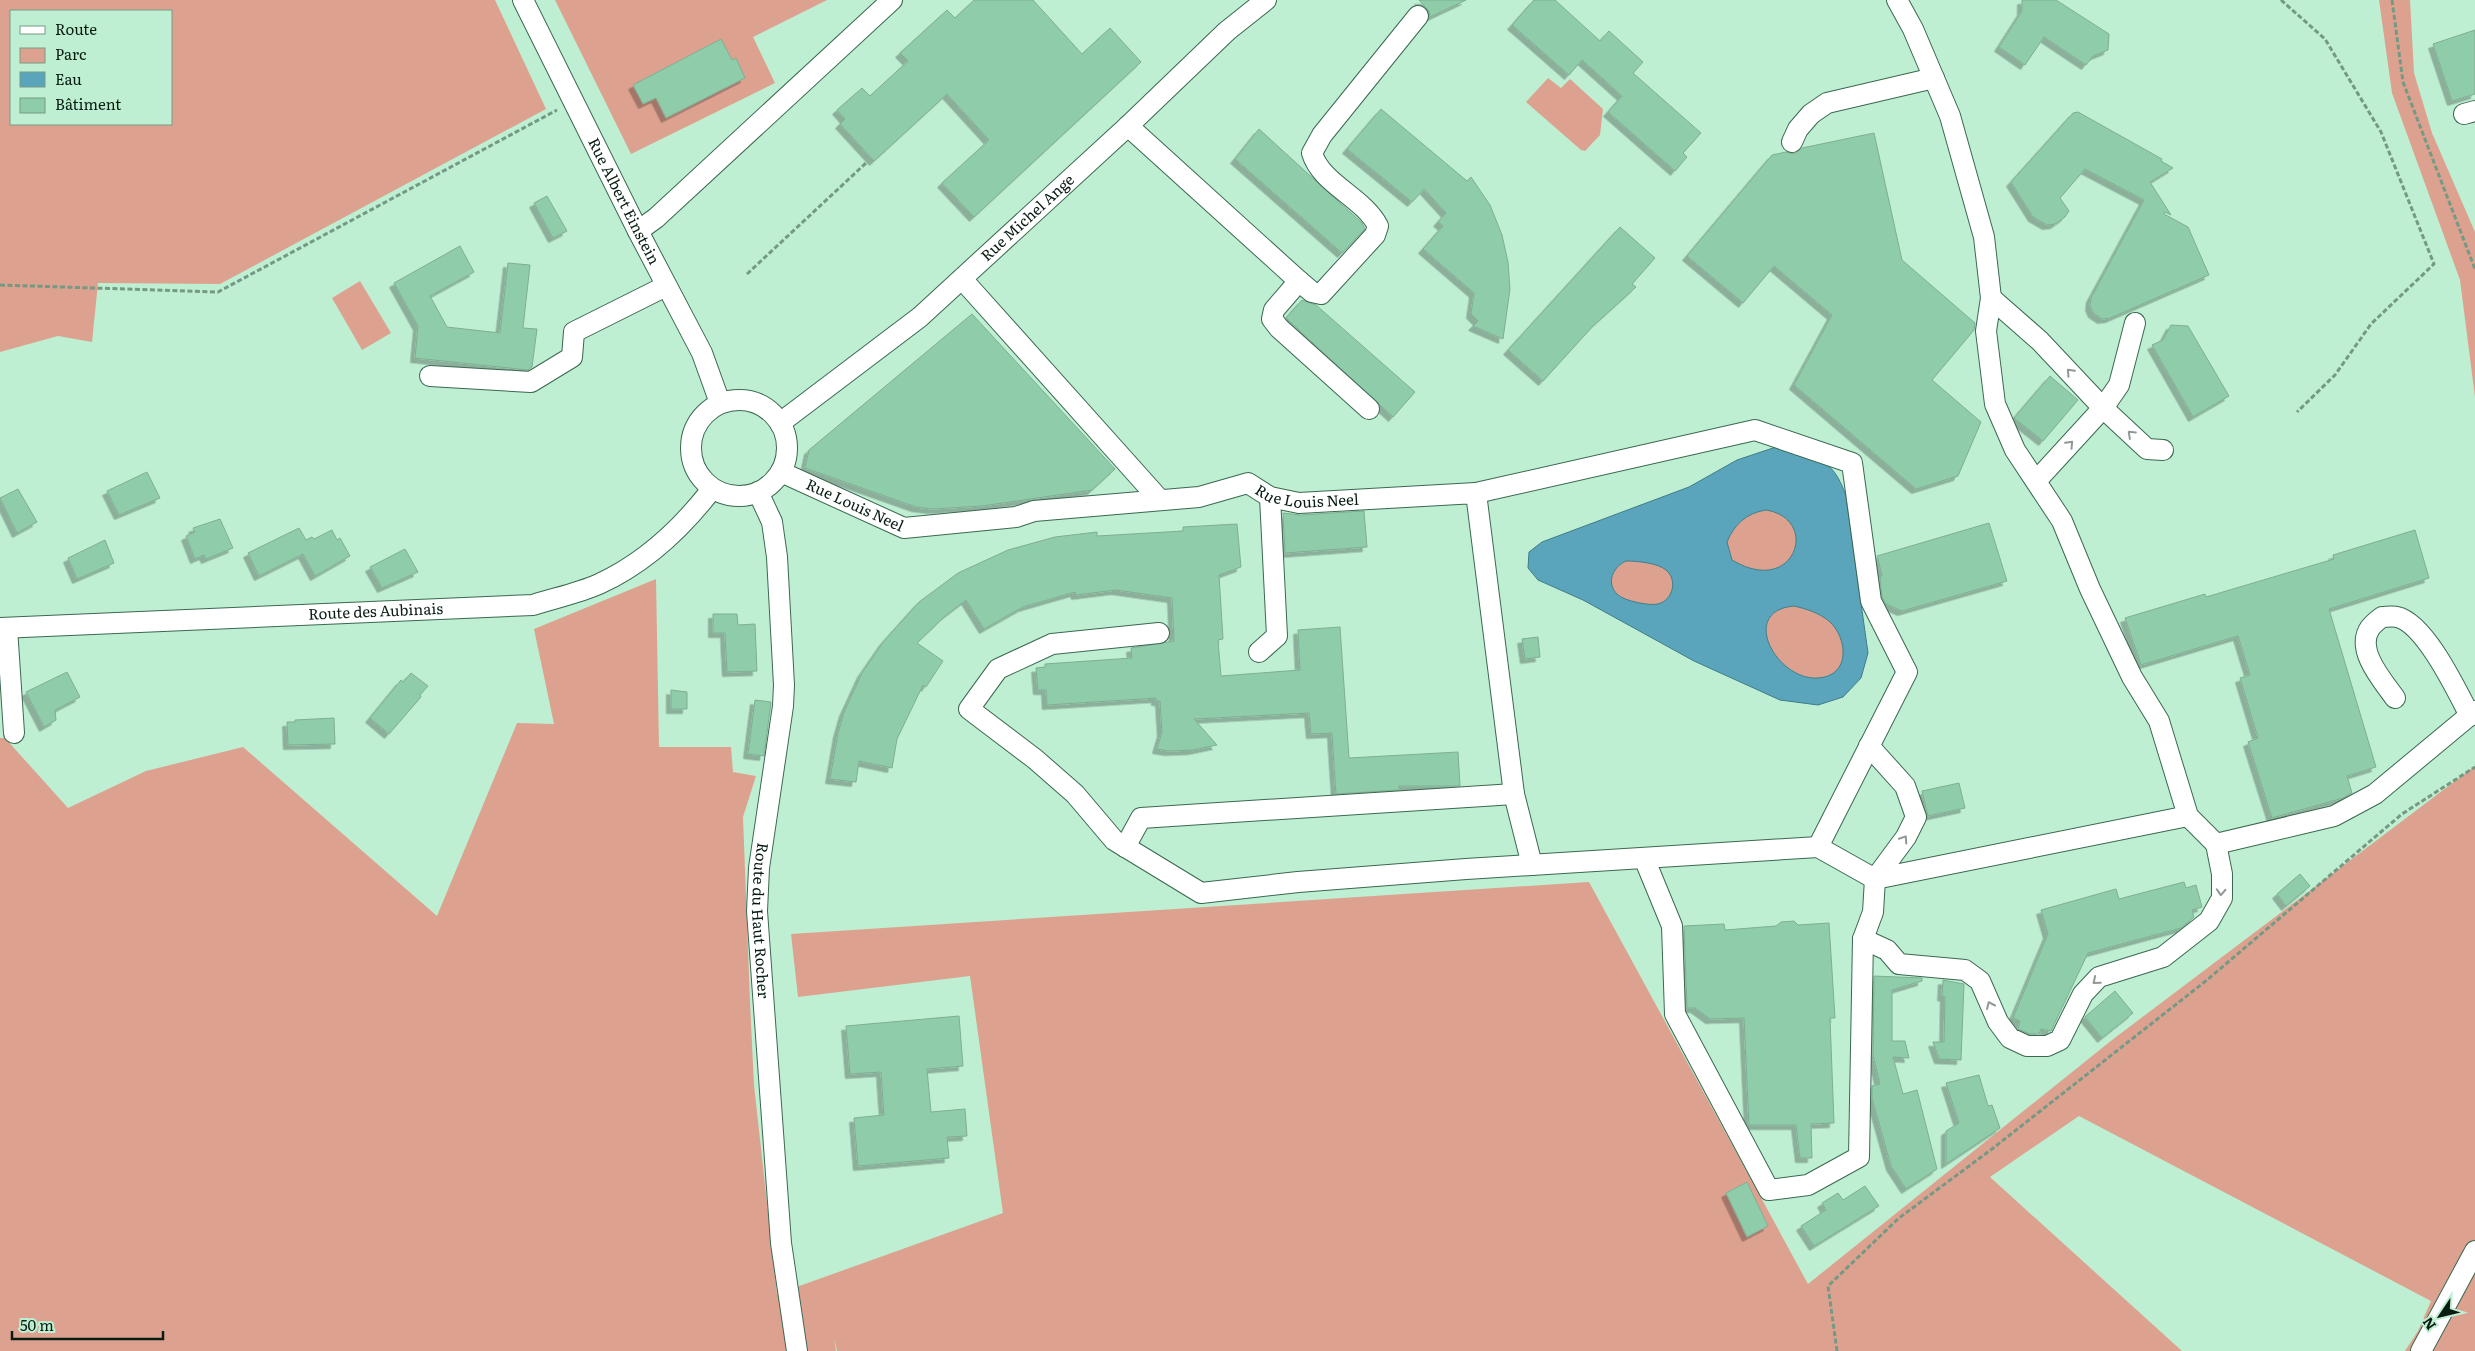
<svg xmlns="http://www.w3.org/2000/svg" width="2475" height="1351" viewBox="0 0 2475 1351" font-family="Literata,serif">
<defs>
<filter id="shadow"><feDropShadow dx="-4.5" dy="4.5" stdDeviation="0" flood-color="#0004"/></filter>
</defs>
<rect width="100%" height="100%" fill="#beefd2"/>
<g fill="#dda28f" fill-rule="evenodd">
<path d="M0,0H495L546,109L220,284L98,283L92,342L58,336L0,352ZM11,11H171V124H11Z"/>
<polygon points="555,0 827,0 753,37 775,83 631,154"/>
<polygon points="2379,0 2410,0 2414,73 2432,133 2475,232 2475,397 2460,280 2392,93"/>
<polygon points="1548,78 1561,88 1570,79 1603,109 1600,135 1585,151 1581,150 1526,102"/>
<polygon points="360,281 391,333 362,350 332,298"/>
<path d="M1766,510C1821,519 1795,598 1732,560L1727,542C1734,525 1746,513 1766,510Z"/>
<path d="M1626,561C1637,561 1658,563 1666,570C1678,580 1673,600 1658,604C1649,606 1625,601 1618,595C1605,583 1613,567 1626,561Z"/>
<polygon points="656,579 659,747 731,747 733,772 756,776 743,817 750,1002 754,1085 777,1294 1003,1213 970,976 798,997 791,934 1589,882 1808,1284 2112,1040 2475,766 2475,1351 2405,1351 2418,1331 2431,1301 2079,1116 1990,1177 2182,1351 837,1351 834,1338 836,1351 0,1351 0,738 5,738 68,808 146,771 243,747 437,916 517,723 554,724 534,629"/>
<path d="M1794,606C1807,609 1819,613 1829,621C1848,638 1851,676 1818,678C1777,681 1738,611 1794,606Z"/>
</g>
<path fill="#5aa5bb" stroke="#427c88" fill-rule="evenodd" d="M1776,447C1814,457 1832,455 1846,496L1868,653L1861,678L1843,697L1818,705L1780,700L1694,661L1583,600L1538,580L1528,568L1529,552L1542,542L1689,487L1737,460ZM1766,510C1821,519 1795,598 1732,560L1727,542C1734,525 1746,513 1766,510ZM1626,561C1637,561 1658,563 1666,570C1678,580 1673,600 1658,604C1649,606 1625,601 1618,595C1605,583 1613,567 1626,561ZM1794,606C1807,609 1819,613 1829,621C1848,638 1851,676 1818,678C1777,681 1738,611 1794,606Z"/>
<g fill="#8fcca9" stroke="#7fae93" filter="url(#shadow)">
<polygon points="974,0 1033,0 1082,54 1110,28 1141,62 974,217 942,183 989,140 947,94 874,161 840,124 845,119 837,110 862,88 870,96 908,61 900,53 947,10 955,18"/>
<polygon points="1419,0 1466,0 1430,17 1429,11"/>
<polygon points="1534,0 1555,0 1600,41 1609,31 1643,62 1633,73 1701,133 1683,153 1687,157 1675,171 1608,112 1622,96 1582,60 1569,75 1512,25"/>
<polygon points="2022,0 2056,0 2109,34 2108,50 2093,56 2086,65 2044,37 2025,65 1999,47 2022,11"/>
<polygon points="2475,30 2475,94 2452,101 2433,44"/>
<polygon points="721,39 732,60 736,58 745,78 666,118 656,98 643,104 633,85"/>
<polygon points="1381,109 1467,181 1471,177 1490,205 1502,235 1508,262 1510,289 1503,339 1473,326 1478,321 1471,314 1474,293 1423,249 1443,226 1438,222 1446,213 1424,189 1412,202 1347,149"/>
<polygon points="2078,112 2162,159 2161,161 2173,168 2150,182 2171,215 2165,212 2164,214 2188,227 2209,275 2110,318 2102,319 2093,313 2090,306 2091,298 2144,200 2085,169 2060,198 2069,211 2065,217 2055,224 2047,225 2033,217 2011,182 2073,113"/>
<polygon points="1259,129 1362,223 1365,229 1342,253 1235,159"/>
<polygon points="1874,133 1902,260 1975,323 1974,330 1932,380 1981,422 1958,476 1916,489 1794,385 1832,315 1774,266 1743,303 1687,256 1772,155 1786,152 1794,154 1802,148"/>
<polygon points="547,196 567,231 553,238 534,203"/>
<polygon points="1620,227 1655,258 1632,284 1636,287 1593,326 1543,381 1508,350"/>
<polygon points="460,246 474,272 430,296 447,327 500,333 508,263 530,265 523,328 537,329 532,367 528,370 415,358 418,326 394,283"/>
<polygon points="1302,300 1316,305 1415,392 1393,417 1286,318"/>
<polygon points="972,314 1115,469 1092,490 982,506 932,509 916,507 805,468 809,450"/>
<polygon points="2171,325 2188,326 2229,396 2193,417 2152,345 2163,340"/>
<polygon points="2050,376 2078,400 2043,441 2014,418"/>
<polygon points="147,472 160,498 119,515 107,491"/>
<polygon points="18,489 37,522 17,533 0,498"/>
<polygon points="1364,511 1367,547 1285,553 1283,513 1300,515"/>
<polygon points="220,519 233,548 206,559 204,555 195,559 186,536 195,532 193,528"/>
<polygon points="1989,523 2007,581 1902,611 1886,604 1882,597 1880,578 1882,575 1877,556"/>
<polygon points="1237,524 1241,567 1219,575 1223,639 1218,640 1221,676 1300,670 1298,630 1340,627 1349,758 1458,752 1460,786 1399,786 1399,790 1336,794 1332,733 1311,734 1309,713 1194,719 1217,745 1193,750 1169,751 1157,749 1162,732 1160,701 1156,701 1156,698 1047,705 1046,690 1038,690 1036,668 1045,667 1045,664 1132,658 1131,648 1174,641 1172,598 1116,590 1076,595 1075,592 1023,607 984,629 966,600 945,616 917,643 943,661 926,687 923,685 897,739 892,768 859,761 856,782 830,779 838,733 844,712 862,673 884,641 919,602 958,573 1008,550 1055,537 1097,532 1097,536 1183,531 1183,527"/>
<polygon points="299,528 306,540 312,537 314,539 332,530 337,540 340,538 350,556 315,576 303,554 259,576 248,553"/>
<polygon points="2415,530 2429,578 2329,609 2376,767 2347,776 2352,793 2343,798 2272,818 2248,742 2258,738 2240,678 2250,675 2238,636 2141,665 2125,618 2205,594 2206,597 2334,559 2333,555"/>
<polygon points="105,540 114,563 77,579 68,558"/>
<polygon points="405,549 418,572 382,588 370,567"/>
<polygon points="713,614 737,614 738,625 755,624 757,671 727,672 725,633 713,633"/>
<polygon points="1538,637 1540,657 1525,659 1522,639"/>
<polygon points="67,672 80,697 55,710 56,720 44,727 26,692"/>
<polygon points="411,673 428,686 420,695 421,697 389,734 370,718 401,680 403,682"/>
<polygon points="671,690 687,692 687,709 671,709"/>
<polygon points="755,700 771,702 764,756 748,754"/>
<polygon points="334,718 335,744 288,745 287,722 295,722 295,720"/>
<polygon points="1959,783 1965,808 1928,816 1922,791"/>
<polygon points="2300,874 2310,886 2286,906 2277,894"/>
<polygon points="2184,882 2186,888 2196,885 2202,907 2192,910 2194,917 2181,928 2088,953 2051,1031 2041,1029 2039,1034 2030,1034 2018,1029 2020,1021 2013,1018 2048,934 2041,910 2116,889 2119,899"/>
<polygon points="1794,921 1798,925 1829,923 1835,1018 1830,1018 1834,1123 1811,1124 1812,1158 1800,1158 1796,1125 1749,1125 1744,1018 1710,1019 1695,1008 1687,1008 1684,926 1724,924 1725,930 1776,926 1781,922"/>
<polygon points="1874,976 1922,978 1922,981 1892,990 1892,1041 1905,1041 1909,1058 1893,1057 1903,1094 1917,1090 1937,1169 1906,1189 1891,1166 1872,1098 1872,1086 1880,1084 1873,1055"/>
<polygon points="1943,980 1964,984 1961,1060 1939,1059 1933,1042 1944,1042 1945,997 1942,996"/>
<polygon points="2115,991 2133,1013 2102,1038 2085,1017"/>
<polygon points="959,1016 963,1066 927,1069 931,1112 965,1109 967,1136 947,1137 949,1158 858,1166 854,1118 884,1115 881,1072 850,1074 846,1026"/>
<polygon points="1979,1075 1988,1106 1992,1105 2000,1128 1946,1164 1946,1131 1959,1123 1946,1083"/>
<polygon points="1747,1182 1768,1226 1747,1237 1726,1193"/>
<polygon points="1865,1186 1879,1206 1814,1246 1801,1226 1826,1210 1822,1203 1838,1193 1843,1200"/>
</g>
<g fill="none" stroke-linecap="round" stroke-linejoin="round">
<defs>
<g id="minor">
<path id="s1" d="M523,0L638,231L702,353L720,403"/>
<polyline points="1897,0 1913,29 1950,116 1984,237 1991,298 1986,331 1995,404 2015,450 2062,521 2090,589 2132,677 2159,721 2188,816 2216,844 2334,816 2375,794 2475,711"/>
<polyline points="2464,114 2475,111"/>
<polyline points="1128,126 1299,281 1274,310 1272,319 1279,328 1369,409"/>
<polyline points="1792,142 1798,129 1811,114 1827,103 1934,78"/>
<polyline points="638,231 656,218 892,0"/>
<polyline points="962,279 1160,500"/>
<path d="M1299,281L1312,292L1321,294L1375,235L1378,226C1363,197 1321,184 1312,153L1322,135L1418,16"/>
<polyline points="1991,298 2040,341 2103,408 2147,449 2163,450"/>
<polyline points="430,376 531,382 572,357 574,332 666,286"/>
<circle cx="739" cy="448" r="48"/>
<path id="s2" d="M780,423L920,317L1128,126L1227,31L1266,0"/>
<path id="s3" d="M781,472L904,528L1016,517L1034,511L1199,497L1248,483L1270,497L1299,503L1476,493L1514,794L1532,865"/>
<polyline points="2037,480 2103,408 2119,385 2135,323"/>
<path id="s4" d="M758,492L772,522L777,557L784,685L783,706L759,868L757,911L781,1243L797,1351"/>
<polyline points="1476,493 1755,430 1852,463 1871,601 1907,672 1818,847"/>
<path id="s5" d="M0,628L533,605C555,598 579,593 599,584C645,563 682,528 712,489"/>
<polyline points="7,628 14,733"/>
<polyline points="1159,633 1052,644 998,669 969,709 1035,759 1075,794 1114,840 1201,893 1298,882 1466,869 1818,847 1875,879 1906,837 1916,817 1905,786 1869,746"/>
<polyline points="1259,652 1277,636 1270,497"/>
<path d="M2395,698C2383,681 2355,650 2370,628C2373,624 2378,620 2382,617C2386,617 2393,616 2397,617C2425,623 2457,691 2470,716"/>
<polyline points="1125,847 1141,818 1514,794"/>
<polyline points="1644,858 1672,926 1675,1014 1769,1190 1808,1185 1859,1157 1863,939 1873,912 1875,879 2188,816"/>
<polyline points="1863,939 1887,950 1899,964 1965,970 1980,981 1998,1022 2010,1038 2027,1046 2047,1046 2060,1040 2083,994 2099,977 2163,957 2209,921 2222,898 2222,874 2216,844"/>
<polyline points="2421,1351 2475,1251"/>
</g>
</defs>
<use href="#minor" stroke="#3b6850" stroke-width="22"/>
<g stroke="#749984" stroke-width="3" stroke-dasharray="5 2.5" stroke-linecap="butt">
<polyline points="2281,0 2325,39 2381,132 2434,264 2371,324 2335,375 2297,412"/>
<polyline points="2392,0 2403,82 2475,269"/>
<polyline points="747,274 866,163"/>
<polyline points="0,285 218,292 557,110"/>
<polyline points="1837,1351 1828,1286 1899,1218 1992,1149 2207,980 2402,814 2475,767"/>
</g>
<use href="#minor" stroke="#fff" stroke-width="20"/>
</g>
<defs><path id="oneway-chevron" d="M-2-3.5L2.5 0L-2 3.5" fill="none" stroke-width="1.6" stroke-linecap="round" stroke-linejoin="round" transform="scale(1.25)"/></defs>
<g stroke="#909994">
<use href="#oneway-chevron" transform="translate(2070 372) rotate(-133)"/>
<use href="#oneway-chevron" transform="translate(2131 434) rotate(-137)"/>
<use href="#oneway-chevron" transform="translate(2070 444) rotate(-47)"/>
<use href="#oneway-chevron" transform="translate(1904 839) rotate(-57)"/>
<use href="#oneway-chevron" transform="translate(2221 892) rotate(93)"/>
<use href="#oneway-chevron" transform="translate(2096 981) rotate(140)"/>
<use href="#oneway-chevron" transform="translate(1990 1005) rotate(-114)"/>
</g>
<g text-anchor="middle" stroke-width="5" stroke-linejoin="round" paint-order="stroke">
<g font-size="15" fill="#091c12" stroke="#beefd2">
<text dy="5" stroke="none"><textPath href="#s1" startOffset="225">Rue Albert Einstein</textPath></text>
<text dy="5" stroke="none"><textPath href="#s2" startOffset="322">Rue Michel Ange</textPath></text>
<text dy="5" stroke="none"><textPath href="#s3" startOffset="546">Rue Louis Neel</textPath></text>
<text dy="5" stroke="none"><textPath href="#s3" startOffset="81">Rue Louis Neel</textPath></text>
<text dy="5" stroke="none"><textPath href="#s5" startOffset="376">Route des Aubinais</textPath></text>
<text dy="5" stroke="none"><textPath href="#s4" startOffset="434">Route du Haut Rocher</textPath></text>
</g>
</g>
<rect x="10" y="10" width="162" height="115" fill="#beefd2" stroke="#769b85"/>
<rect x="20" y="26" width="25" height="8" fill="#ffffff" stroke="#769b85"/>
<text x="55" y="35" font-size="15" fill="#091c12">Route</text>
<rect x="20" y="48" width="25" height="15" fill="#dda28f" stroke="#769b85"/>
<text x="55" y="60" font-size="15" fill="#091c12">Parc</text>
<rect x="20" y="72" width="25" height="15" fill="#5aa5bb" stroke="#769b85"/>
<text x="55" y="85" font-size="15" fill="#091c12">Eau</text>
<rect x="20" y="98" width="25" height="15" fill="#8fcca9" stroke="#769b85"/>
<text x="55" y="110" font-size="15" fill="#091c12">Bâtiment</text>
<g transform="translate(2440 1316) rotate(235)" stroke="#beefd2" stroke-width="4" paint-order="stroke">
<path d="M0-4L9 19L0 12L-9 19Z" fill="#091c12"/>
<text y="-8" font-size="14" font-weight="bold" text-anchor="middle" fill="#091c12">N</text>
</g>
<path d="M12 1331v8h151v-8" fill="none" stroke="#091c12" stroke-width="2.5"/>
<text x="20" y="1331" font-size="15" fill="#091c12" stroke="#beefd2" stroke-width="4" paint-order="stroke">50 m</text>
</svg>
